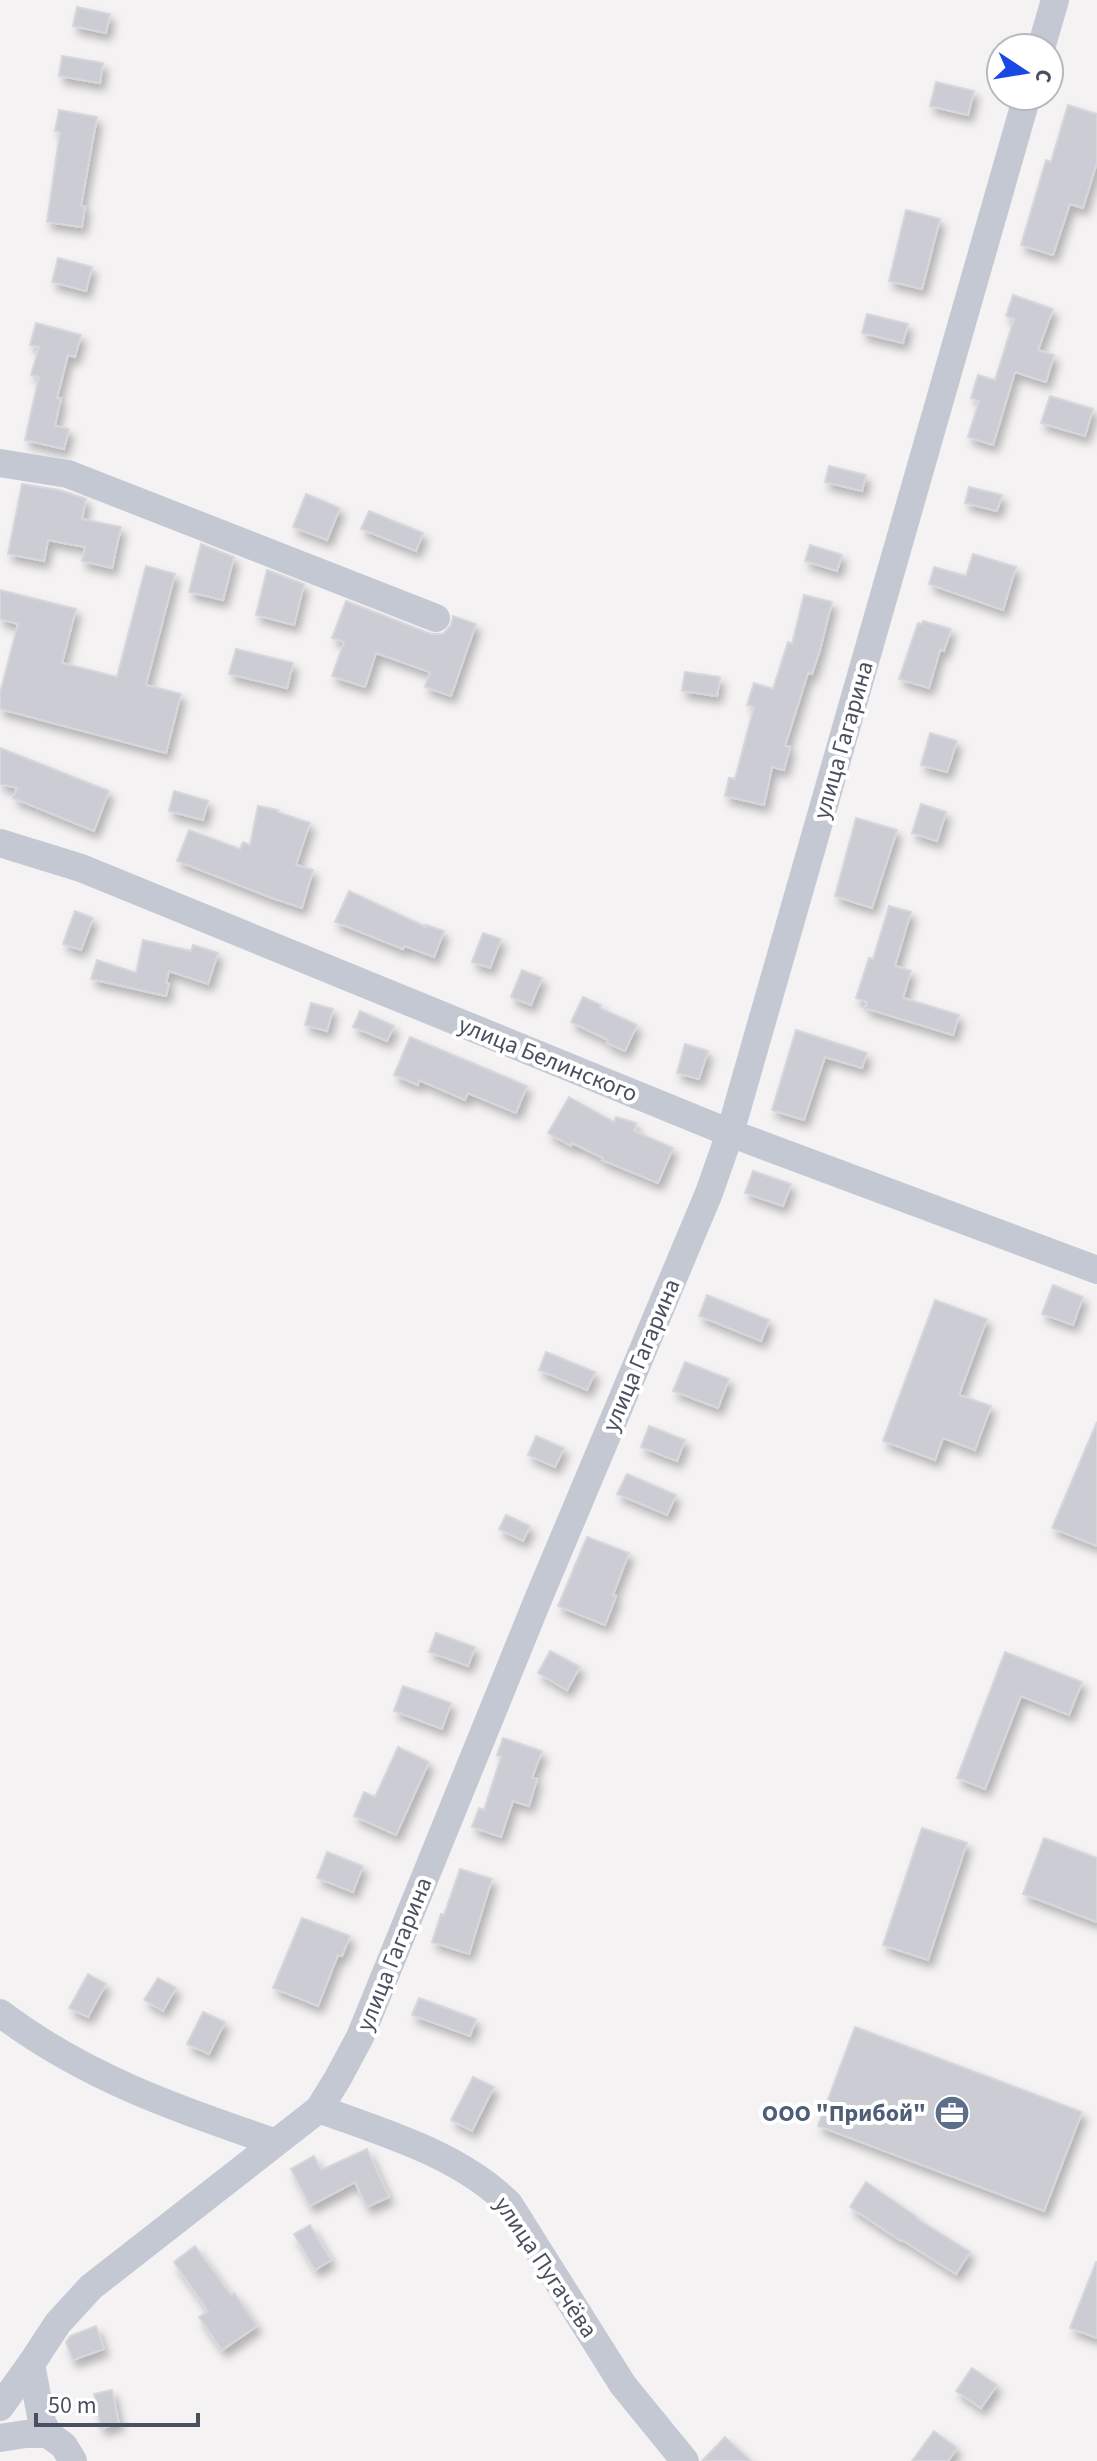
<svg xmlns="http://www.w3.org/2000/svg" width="1097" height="2461" viewBox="0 0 1097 2461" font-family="'Source Sans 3',sans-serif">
<defs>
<filter id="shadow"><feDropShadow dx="4.5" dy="7" stdDeviation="4" flood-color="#0004"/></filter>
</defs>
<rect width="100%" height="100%" fill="#f4f2f2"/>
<g fill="#cccdd4" stroke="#d6d7dd" stroke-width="2" filter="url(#shadow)">
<polygon points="77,7 110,14 106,33 73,26"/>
<polygon points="62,56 103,63 100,83 59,76"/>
<polygon points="936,82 974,91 968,115 930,106"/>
<polygon points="1068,105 1097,114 1097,162 1083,208 1070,204 1053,255 1021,245 1046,160 1051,162"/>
<polygon points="59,110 97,117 81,206 85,206 82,227 47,222 60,132 55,131"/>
<polygon points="906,210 940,219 922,289 889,281"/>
<polygon points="58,258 92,267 86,291 52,282"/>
<polygon points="1013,295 1053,309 1038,350 1054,355 1046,382 1015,372 993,445 968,437 979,401 971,398 978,375 995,380 1014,319 1006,316"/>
<polygon points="867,314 908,324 903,343 862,333"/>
<polygon points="36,323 81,335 75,357 68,355 57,398 61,398 55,426 69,429 64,449 25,440 39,377 31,375 39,347 30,345"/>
<polygon points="1050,396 1093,409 1085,436 1041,423"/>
<polygon points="829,466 866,475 862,491 825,482"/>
<polygon points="22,484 59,490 86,499 82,519 121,527 112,568 82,561 85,547 48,540 44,561 8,554"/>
<polygon points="969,487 1002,495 997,511 965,503"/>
<polygon points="306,494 340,508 327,540 293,527"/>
<polygon points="369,511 423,533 416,551 361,529"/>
<polygon points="201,544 234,557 223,600 189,592"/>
<polygon points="810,545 842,555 837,571 805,561"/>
<polygon points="973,554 1016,567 1003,610 929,584 934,567 966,576"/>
<polygon points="146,566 175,574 146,685 181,694 166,753 0,709 0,693 18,624 0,619 0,590 76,609 62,663 117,677"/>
<polygon points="267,570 304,584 294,625 256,615"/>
<polygon points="804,595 832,602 820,650 812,674 808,673 785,746 790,747 784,770 772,767 764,805 725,796 729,778 735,779 754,707 747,705 754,683 773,689 788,642 792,644"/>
<polygon points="346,601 431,634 443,634 451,625 453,616 476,624 451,696 425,687 430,672 376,653 365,687 332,676 344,642 332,638"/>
<polygon points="923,621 951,629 944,651 940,650 929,688 899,679 918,623 922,624"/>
<polygon points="236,649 293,663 287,688 229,674"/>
<polygon points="685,672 720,677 717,696 682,691"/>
<polygon points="930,733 957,741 947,772 921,765"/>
<polygon points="0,748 109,791 94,831 13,798 17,788 0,784"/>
<polygon points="174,791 208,801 203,820 169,811"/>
<polygon points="921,804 946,812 937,841 912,833"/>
<polygon points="258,806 278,810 277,812 310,823 296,865 313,870 302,908 272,898 177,861 189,830 240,849 243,842 250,845"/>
<polygon points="856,818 897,830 872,908 835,896"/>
<polygon points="349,891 426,927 426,925 444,931 434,957 405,946 403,949 335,922"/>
<polygon points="889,906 911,912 895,966 911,971 903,998 959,1015 953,1035 865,1008 867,1002 856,998 869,958 873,959"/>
<polygon points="75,911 93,918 81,950 63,944"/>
<polygon points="483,933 501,939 490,968 472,962"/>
<polygon points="143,940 191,951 193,945 218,953 208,984 169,971 166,983 169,984 166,996 91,979 97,960 136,973"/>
<polygon points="522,970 542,978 531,1005 511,997"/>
<polygon points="583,997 601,1005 600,1008 637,1025 625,1051 607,1043 608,1040 571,1022"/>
<polygon points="311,1003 333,1009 327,1031 305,1025"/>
<polygon points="360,1011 394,1026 387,1041 353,1027"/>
<polygon points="796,1030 867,1053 862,1068 825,1057 804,1120 772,1110"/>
<polygon points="410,1037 527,1086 516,1113 468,1093 465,1100 419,1080 418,1085 394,1075"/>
<polygon points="685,1044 708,1051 699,1079 677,1073"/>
<polygon points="569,1097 614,1122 616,1117 636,1123 634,1131 673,1148 658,1183 602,1160 603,1158 572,1143 571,1146 548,1133"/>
<polygon points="753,1171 791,1184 783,1206 745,1193"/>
<polygon points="1053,1285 1083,1297 1073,1325 1042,1314"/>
<polygon points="707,1295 769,1320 761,1341 699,1316"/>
<polygon points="935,1300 987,1319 959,1395 991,1406 975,1450 943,1438 935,1460 883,1441"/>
<polygon points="546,1352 595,1372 587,1390 539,1370"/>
<polygon points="685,1362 729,1379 718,1408 673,1391"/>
<polygon points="1097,1422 1097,1546 1052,1528"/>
<polygon points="649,1426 685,1440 677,1461 641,1447"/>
<polygon points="536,1436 564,1448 555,1467 528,1455"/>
<polygon points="627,1474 676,1495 667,1515 617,1494"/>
<polygon points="506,1515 530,1526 523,1541 499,1529"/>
<polygon points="587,1537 629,1553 613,1595 616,1596 605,1625 558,1606"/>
<polygon points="436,1633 475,1647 468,1666 429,1652"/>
<polygon points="550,1651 580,1667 567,1690 538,1673"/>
<polygon points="1005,1652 1082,1682 1069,1715 1021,1696 985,1789 957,1778"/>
<polygon points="403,1686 451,1703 442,1729 394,1711"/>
<polygon points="503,1738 542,1751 532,1778 537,1779 529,1806 513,1801 501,1837 472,1827 479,1808 484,1810 501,1757 497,1755"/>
<polygon points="398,1747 429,1762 396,1835 354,1816 364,1792 375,1797"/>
<polygon points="922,1828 967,1843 928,1960 883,1945"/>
<polygon points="1044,1838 1097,1858 1097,1922 1023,1894"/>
<polygon points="327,1852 363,1866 353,1892 317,1878"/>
<polygon points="460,1869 492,1879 469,1954 432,1942 441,1914 444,1915"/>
<polygon points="302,1918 350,1936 342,1956 338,1955 318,2006 273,1988"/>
<polygon points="88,1974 106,1984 88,2017 69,2008"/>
<polygon points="158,1978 176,1988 163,2011 144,2000"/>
<polygon points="419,1998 476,2019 470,2036 412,2015"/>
<polygon points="203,2012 225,2022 209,2054 187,2044"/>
<polygon points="855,2027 1082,2112 1044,2211 818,2126"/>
<polygon points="473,2077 494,2087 472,2131 451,2120"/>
<polygon points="367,2149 389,2197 367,2207 355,2182 310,2206 291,2169 314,2156 321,2170"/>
<polygon points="866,2182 917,2217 916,2218 970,2252 956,2274 902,2240 901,2241 850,2207"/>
<polygon points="310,2225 331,2260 315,2270 294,2234"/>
<polygon points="195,2246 231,2295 234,2293 257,2326 222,2350 199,2317 208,2311 174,2262"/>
<polygon points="1096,2262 1097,2262 1097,2338 1070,2328"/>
<polygon points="96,2326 104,2349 73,2360 66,2342 70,2336"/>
<polygon points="972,2368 997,2385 981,2408 956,2391"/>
<polygon points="112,2390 119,2424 101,2428 94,2394"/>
<polygon points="934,2431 957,2448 948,2461 912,2461"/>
<polygon points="725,2437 751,2461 702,2461"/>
</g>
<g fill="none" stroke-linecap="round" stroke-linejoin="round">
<g stroke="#c3c8d3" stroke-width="28">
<polyline points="1041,48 1055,0"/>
<polyline points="0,463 68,474 436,618"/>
<polyline points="0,843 81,868 730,1133 1097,1270"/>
<path d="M0,2013C83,2076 176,2109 274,2142"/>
<path d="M319,2109C384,2133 459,2154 509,2204L623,2385L685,2461"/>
<polyline points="31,2364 42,2422 48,2434 64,2446 73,2461"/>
<polyline points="0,2407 31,2364 58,2323 91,2287 319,2109 338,2078 360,2037 539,1597 709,1193 730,1133 1027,96"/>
<polyline points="0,2438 26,2434 48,2434"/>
</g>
</g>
<defs>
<symbol id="office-disc" viewBox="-11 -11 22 22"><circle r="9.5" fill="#5c6f8a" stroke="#fff"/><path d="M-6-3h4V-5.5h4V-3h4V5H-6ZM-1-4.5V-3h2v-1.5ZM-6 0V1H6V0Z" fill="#fff"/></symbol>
</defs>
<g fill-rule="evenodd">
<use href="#office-disc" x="932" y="2093" width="40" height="40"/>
</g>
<g text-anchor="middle" stroke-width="8" stroke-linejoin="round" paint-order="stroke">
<g font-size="24" fill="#495060" stroke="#fff">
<text transform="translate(843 740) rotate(-74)" y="8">улица Гагарина</text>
<text transform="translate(548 1059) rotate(22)" y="8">улица Белинского</text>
<text transform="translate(641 1355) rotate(-67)" y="8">улица Гагарина</text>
<text transform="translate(394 1954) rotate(-68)" y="8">улица Гагарина</text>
<text transform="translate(546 2267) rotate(56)" y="8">улица Пугачёва</text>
</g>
<g font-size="24" font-weight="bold" fill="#4e5e75" stroke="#fff" text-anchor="end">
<text x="926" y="2121">ООО "Прибой"</text>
</g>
</g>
<g transform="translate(1025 72) rotate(102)"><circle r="38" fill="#ffffff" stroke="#b6b9bf" stroke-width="2"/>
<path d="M0-6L14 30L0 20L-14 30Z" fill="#1948e7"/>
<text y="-12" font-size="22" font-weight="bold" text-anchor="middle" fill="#495060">С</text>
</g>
<path d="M36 2413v12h162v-12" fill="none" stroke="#495060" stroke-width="4"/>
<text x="48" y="2413" font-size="24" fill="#495060" stroke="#ffffff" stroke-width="6" paint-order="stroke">50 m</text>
</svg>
